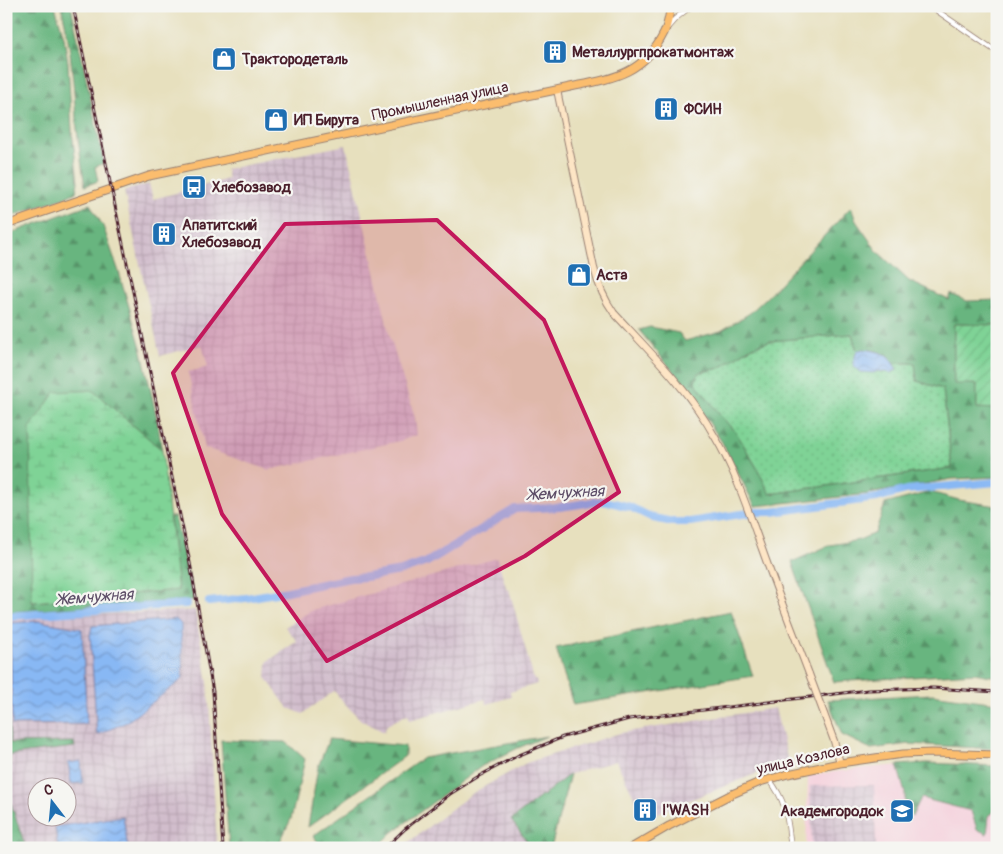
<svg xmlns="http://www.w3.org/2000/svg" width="1003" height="854" viewBox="0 0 1003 854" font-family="Pangolin,sans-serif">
<defs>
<pattern id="industrial-grid" width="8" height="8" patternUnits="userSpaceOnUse" patternTransform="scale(1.25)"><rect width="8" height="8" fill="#d1bdcc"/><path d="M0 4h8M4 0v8" fill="none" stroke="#b5a2af"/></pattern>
<pattern id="grass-dots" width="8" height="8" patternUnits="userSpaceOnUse" patternTransform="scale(1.25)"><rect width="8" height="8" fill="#7fd396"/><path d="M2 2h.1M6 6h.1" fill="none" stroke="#6fb581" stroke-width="1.8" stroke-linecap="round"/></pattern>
<pattern id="forest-firs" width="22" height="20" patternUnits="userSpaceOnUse" patternTransform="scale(1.25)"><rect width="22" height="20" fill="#67b57f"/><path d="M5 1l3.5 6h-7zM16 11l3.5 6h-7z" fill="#579368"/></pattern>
<pattern id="wetland-marsh" width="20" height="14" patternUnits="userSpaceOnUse" patternTransform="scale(1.25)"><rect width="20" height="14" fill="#7fd396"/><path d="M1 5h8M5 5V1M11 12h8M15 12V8" fill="none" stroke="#6fb581"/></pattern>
<pattern id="garden-furrows" width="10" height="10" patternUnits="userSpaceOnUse" patternTransform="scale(1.25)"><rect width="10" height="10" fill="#7fd396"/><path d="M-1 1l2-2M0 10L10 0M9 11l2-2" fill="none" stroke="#6fb581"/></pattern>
<pattern id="water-waves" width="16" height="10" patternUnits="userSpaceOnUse" patternTransform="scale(1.25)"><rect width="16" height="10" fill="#88b8f4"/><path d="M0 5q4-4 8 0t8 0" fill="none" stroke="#7195c6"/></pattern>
</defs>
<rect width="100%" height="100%" fill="#f6f6f2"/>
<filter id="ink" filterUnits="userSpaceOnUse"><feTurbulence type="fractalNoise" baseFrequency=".02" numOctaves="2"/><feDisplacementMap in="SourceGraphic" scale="10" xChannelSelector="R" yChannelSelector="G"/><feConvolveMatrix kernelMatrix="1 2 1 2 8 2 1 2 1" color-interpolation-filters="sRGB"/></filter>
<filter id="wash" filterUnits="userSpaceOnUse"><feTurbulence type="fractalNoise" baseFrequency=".0096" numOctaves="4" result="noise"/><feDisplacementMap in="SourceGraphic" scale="20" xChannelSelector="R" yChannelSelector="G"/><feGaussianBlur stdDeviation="1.12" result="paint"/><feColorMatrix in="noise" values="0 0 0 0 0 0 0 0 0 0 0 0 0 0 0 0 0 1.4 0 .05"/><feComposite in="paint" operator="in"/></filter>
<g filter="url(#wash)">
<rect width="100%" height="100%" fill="#e7e0be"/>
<polygon fill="#f5cfdb" points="927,763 997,766 997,848 806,848 808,775 865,768"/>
<g fill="url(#industrial-grid)" fill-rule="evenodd">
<polygon points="346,145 390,337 415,418 417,435 400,441 269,470 205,448 188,372 208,367 202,345 160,356 124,191 149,184 153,199 228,179 226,169"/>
<polygon points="497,558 507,590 509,589 534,680 536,680 537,684 510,692 511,697 487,704 485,699 410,720 408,714 387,725 384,732 361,720 345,704 334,691 303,714 288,708 266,678 267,662 297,641 285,627 312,610"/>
<path d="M195,610L208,682L217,848H26L7,792L11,759L6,653V618ZM38,786H68V816H38Z"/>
<polygon points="775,708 788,761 645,818 616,761 570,774 511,820 532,848 401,848 471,794 526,763 620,733"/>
<polygon points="874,785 876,848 812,848 810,786"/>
</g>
<polygon fill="url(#grass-dots)" stroke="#647960" points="852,334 857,351 855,357 879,371 883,372 897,370 893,363 915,363 917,381 943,389 952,468 769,494 757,468 737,434 719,414 695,382 698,373 720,368 747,350 755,346 770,341"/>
<g fill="url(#forest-firs)" stroke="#586a55" fill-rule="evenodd">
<polygon points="6,6 55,6 64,37 68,63 72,131 78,182 76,192 64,198 6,218"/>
<path d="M61,6H71L104,163L95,167L98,181L85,186C82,167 79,148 77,129C73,87 72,46 61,6Z"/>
<polygon points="90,204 103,226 118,269 142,351 157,419 162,450 92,390 32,602 178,590 170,517 175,517 194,600 6,612 6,235"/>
<path d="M851,207L856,221L877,251L909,281L949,300L951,294L967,301L997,300V325L954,324V383L977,384V408L997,409V477L952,479L868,494L755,506L722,442L681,381L639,330L650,327L679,333L685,341L721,331L750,313L768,296ZM852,334L857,351C871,347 885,352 893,363H915L917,381L943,389L952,468L770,494L757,468L737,434L719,414L695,382L698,373L720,368L747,350L755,346L770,341Z"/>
<polygon points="930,492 959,500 997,506 997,677 974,673 834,682 792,562 830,545 859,540 875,533 885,504"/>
<polygon points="731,611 753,676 573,705 556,648"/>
<polygon points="6,653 10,743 74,742 75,747 10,755 7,792 26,848 6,848"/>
<polygon points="932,694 997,703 997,749 909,744 871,749 842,735 828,700"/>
<polygon points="547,736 518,748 482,766 393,832 377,848 323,848 313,836 423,758"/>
<polygon points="329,739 405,746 405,756 308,827 318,767"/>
<polygon points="221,740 286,742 305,759 291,819 277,848 229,848"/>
<polygon points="927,763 997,766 997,810 996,810 989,816 987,834 977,829 971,811 921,798 912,816 905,810 905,793 897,765"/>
<polygon points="570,774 551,848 532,848 511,820"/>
</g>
<polygon fill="url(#wetland-marsh)" stroke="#647960" points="92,390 162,450 178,590 32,602 30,428 55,392"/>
<polygon fill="url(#garden-furrows)" stroke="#647960" points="954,324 997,325 997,409 977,408 977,384 954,384"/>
<g fill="url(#water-waves)" stroke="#696c90">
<path d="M863,349C882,352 888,353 897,370L891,373L879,371L873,373L861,372L854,367L853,362L857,351Z"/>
<polygon points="176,619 181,624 183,679 127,722 97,735 90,635 92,626"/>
<polygon points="39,621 82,629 87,724 12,725 10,623"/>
<polygon points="81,761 83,783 71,784 68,763"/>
<polygon points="123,816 128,848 58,848 55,827"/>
</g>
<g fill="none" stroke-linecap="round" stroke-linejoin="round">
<g stroke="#88b8f4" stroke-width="8">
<polyline points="209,602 246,598 288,591 350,578 366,577 401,571 427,562 515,509 560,507 601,501 614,503 630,507 653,518 673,522 690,522 735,515 757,512 772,512 877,498 906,490 997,482"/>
<polyline points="6,616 186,604"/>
</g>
</g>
</g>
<g filter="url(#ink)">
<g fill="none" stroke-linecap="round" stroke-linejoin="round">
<defs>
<g id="minor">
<polyline points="930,6 997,52"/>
<polyline points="668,27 675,19 691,6"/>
<path d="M769,779C788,804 787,818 791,848"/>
</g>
<g id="secondary">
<path d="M557,90L594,268C598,285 604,299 614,313C650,352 689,390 715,437C736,472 748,511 762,549C777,591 793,632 809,674"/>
<polyline points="824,714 834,741 840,763"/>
</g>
<g id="primary">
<path d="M6,225L149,176L575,86C615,78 644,73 664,33C668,25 669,15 671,6"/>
<polyline points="631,848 669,826 730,795 760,782 788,774 840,763 903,754 932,753 997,755"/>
</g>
</defs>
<use href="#minor" stroke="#988074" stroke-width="6"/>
<use href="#secondary" stroke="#988074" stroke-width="8"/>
<use href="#primary" stroke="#988074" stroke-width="9"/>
<use href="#minor" stroke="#fff" stroke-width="4.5"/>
<use href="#secondary" stroke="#fde5c5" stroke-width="6"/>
<use href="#primary" stroke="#fbbd6e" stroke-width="7"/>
<defs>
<g id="rail">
<polyline points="73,6 190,563 213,692 223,848"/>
<polyline points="385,848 405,829 450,794 479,776 517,756 563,737 629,719 868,690 933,688 997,692"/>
</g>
</defs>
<use href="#rail" stroke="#4a1f2b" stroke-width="3"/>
<use href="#rail" stroke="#f6f6f2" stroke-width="1" stroke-dasharray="4" stroke-linecap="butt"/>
<defs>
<polyline id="secondary-bridge" points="809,674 824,714"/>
</defs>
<use href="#secondary-bridge" stroke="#988074" stroke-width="8" stroke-linecap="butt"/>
<use href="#secondary-bridge" stroke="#fde5c5" stroke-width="6"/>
</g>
</g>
<path fill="#c2185b" fill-opacity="0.2" stroke="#c2185b" stroke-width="4" stroke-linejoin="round" d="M437,220L544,320L619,492L525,556L327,661L222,514L173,373L285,224Z"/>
<defs>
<symbol id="building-square" viewBox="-11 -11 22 22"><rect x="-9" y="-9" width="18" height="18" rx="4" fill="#1f6fb2" stroke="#f6f6f2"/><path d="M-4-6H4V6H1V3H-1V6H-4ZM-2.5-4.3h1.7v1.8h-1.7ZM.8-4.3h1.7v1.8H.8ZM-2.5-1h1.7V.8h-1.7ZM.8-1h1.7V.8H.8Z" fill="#fff"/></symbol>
<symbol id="shop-square" viewBox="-11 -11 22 22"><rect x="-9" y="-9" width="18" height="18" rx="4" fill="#1f6fb2" stroke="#f6f6f2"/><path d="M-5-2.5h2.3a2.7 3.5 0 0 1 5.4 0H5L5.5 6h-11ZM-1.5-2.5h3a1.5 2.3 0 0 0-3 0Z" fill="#fff"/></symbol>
<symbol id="bus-square" viewBox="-11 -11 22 22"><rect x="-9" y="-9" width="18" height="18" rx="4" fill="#1f6fb2" stroke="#f6f6f2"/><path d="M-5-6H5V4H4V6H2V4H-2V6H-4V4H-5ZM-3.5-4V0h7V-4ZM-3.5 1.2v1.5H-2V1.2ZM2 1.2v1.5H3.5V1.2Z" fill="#fff"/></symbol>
<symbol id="university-square" viewBox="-11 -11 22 22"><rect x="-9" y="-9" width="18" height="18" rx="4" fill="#1f6fb2" stroke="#f6f6f2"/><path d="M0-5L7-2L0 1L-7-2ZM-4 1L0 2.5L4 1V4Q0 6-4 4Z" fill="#fff"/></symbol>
</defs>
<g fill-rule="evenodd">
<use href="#building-square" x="541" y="38" width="28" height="28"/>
<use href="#shop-square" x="210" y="45" width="28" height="28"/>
<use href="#building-square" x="652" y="95" width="28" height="28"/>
<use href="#shop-square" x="262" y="106" width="28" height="28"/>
<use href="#bus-square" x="180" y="173" width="28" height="28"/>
<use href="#building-square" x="150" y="220" width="28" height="28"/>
<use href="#shop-square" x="565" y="261" width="28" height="28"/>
<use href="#building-square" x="631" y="796" width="28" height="28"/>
<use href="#university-square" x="888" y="797" width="28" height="28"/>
</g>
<g text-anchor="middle" stroke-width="4.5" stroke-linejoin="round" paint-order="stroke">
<g font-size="15" font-weight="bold" fill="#4a1f2b" stroke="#f6f6f2" text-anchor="start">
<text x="572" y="57">Металлургпрокатмонтаж</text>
<text x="242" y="64">Трактородеталь</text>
<text x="684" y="114">ФСИН</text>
<text x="294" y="125">ИП Бирута</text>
<text x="212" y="192">Хлебозавод</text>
<text x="182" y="230">Апатитский<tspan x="182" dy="17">Хлебозавод</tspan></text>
<text x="596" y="280">Аста</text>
<text x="662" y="815">I'WASH</text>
<text x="884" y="816" text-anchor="end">Академгородок</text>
</g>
<g font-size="15" fill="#4a1f2b" stroke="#f6f6f2">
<text transform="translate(440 101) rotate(-12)" y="5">Промышленная улица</text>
<text transform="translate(803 759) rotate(-13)" y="5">улица Козлова</text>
</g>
<g font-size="16" font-style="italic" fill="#5d4d67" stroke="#f6f6f2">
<text transform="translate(566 492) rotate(-3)" y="6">Жемчужная</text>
<text transform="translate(95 596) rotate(-4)" y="6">Жемчужная</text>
</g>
</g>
<rect width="1003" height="854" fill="none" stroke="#f6f6f2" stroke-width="25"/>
<g transform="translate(52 802) rotate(344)"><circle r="24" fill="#f6f6f2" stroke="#b1a0a2"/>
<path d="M0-4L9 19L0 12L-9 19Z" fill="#1f6fb2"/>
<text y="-8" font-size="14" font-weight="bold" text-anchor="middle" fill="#4a1f2b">С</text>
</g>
</svg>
